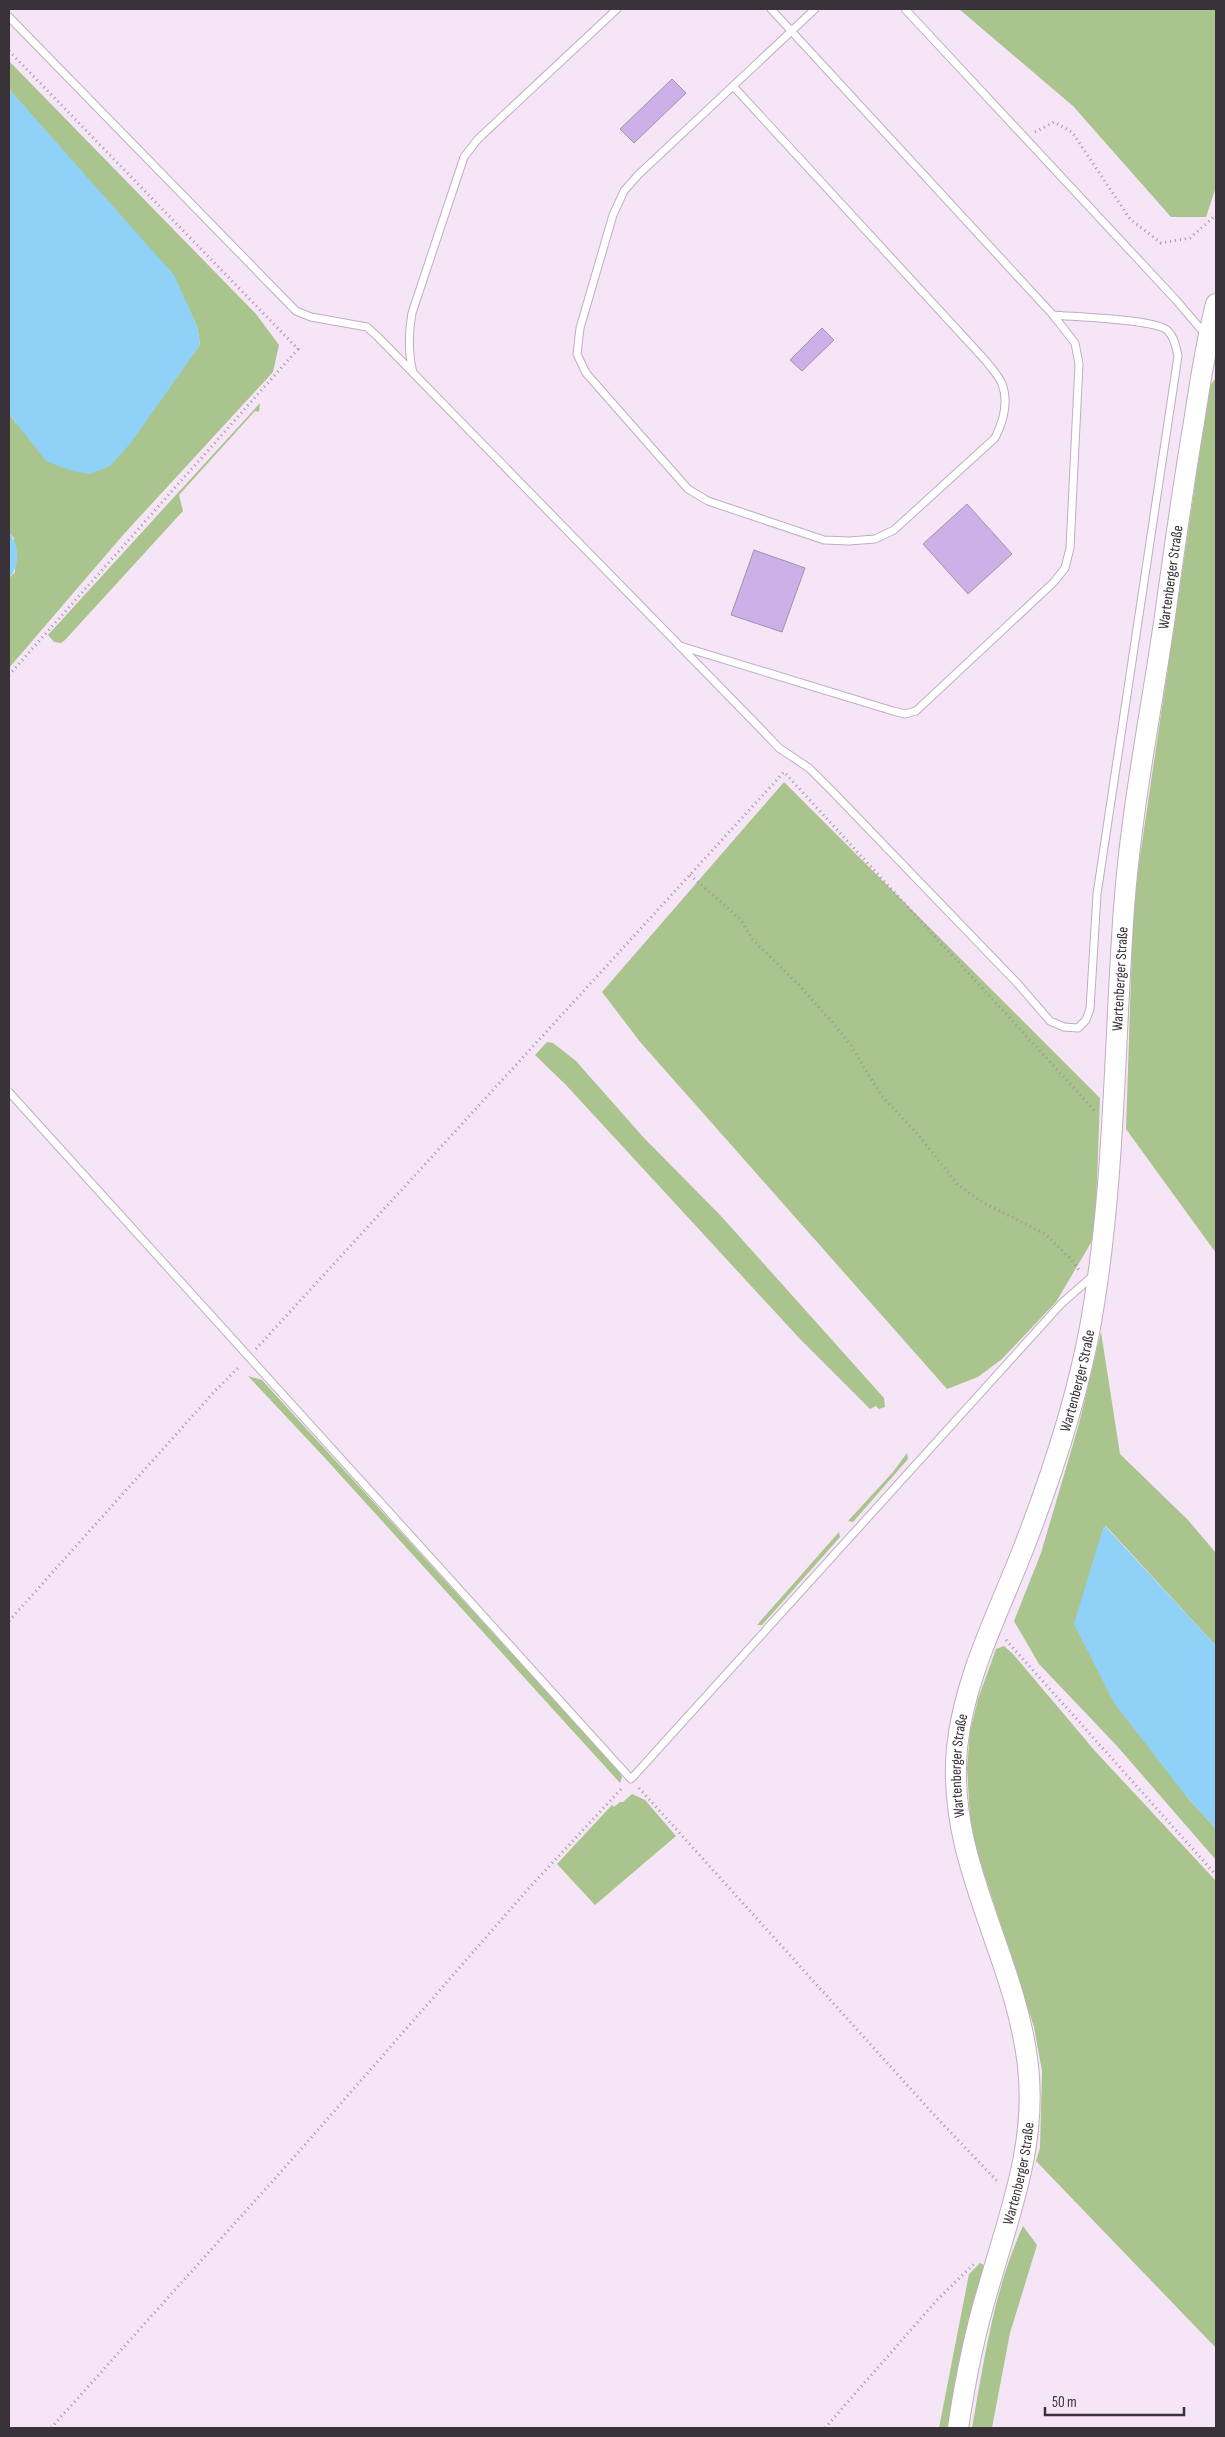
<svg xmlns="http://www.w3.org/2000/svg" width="1225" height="2437" viewBox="0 0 1225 2437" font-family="'Sofia Sans Condensed',sans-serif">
<rect width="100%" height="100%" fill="#f6e5f7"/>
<g fill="#aac48d">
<polygon points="959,9 1216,9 1216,187 1206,217 1171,217 1073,106"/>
<polygon points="9,61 256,314 279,345 273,372 123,535 9,668 9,578 15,572 14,538 9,533 9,414 16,423 174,379 200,345 197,326 187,305 95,188 9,89"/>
<polygon points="1216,378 1216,1253 1126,1129 1133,918 1139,863 1209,390 1211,384"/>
<polygon points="260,403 259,412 255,411 179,495 183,511 65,640 61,643 54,642 48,635"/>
<polygon points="784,782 1100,1098 1095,1236 1056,1302 1002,1359 978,1377 947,1389 641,1043 602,992"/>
<polygon points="547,1042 553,1043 576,1061 644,1138 721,1216 884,1398 885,1407 879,1409 876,1406 870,1409 800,1339 566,1085 535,1055"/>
<polygon points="1101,1332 1120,1454 1188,1520 1216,1553 1216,1646 1105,1525 1186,1796 1216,1829 1216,1860 1117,1746 1039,1664 1014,1621 1041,1553 1079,1424"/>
<polygon points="248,1376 262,1380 281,1401 619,1771 622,1777 620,1783 324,1457"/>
<polygon points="907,1453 908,1459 853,1522 848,1521 893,1472"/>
<polygon points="839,1532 840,1537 762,1625 757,1625"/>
<polygon points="1004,1646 1013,1654 1095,1751 1216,1881 1216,2348 1036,2161 1040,2148 1042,2071 1034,2027 971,1833 967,1768 970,1732 978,1699 996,1649"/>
<polygon points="632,1794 645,1800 676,1836 595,1905 557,1864 612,1805 614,1807 620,1802 623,1802"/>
<path d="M1023,2226L1037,2245L1010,2333L992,2428H972C984,2361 994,2289 1023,2226Z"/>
<polygon points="980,2263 984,2265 965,2335 948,2428 939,2428 969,2274"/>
</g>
<g fill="#90d2f7">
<polygon points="9,89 174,275 197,326 200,345 130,444 110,466 90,474 72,471 46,461 9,414"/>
<path d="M9,533C20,544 20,567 9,578Z"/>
<polygon points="1104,1525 1216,1646 1216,1829 1186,1796 1114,1703 1074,1624"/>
</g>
<g fill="#ceb0e9" stroke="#9f95a9">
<polygon points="672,79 686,93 634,143 620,129"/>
<polygon points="822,328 834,340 802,371 790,360"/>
<polygon points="967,504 1012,554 968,594 923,544"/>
<polygon points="754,550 805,568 782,632 731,615"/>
</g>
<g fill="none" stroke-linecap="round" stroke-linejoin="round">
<defs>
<g id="service">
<polyline points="905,9 1176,300 1205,334"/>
<path d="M9,17L296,311L311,317L367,327L378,337L760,728L779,748L809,768L832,791L1018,984L1050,1021L1064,1027L1078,1028L1086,1020L1090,1009L1097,894L1178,356C1176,348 1175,338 1168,331C1157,319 1074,317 1053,315L771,9"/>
<path d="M733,86L986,361C991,368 999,376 1002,384C1009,402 1003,422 995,438L894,530L875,539L849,541L824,540L708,501L688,489L586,373L577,354L580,328L613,215L624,191L638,175L815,9"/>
<path d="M413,373C408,352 408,335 412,313L464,157L478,139L617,9"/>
<polyline points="680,646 893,711 905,714 916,711 1054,582 1065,568 1070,548 1079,364 1075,343 1053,315"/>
<polyline points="9,1092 631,1779 1062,1303 1095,1274"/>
</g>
<g id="secondary">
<path id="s1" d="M958,2428C965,2381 974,2335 988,2289C1009,2215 1037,2145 1028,2066C1016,1956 946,1862 957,1748C964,1679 997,1616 1022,1552C1051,1478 1077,1401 1091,1322C1115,1185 1114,1046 1124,908C1131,810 1151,713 1165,616C1174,551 1183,486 1194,422C1200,382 1206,343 1216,304"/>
</g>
</defs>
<use href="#service" stroke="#bfaec0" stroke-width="9"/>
<use href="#secondary" stroke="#bfaec0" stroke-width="22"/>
<g stroke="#a194a1" stroke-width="3" stroke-dasharray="1 4" stroke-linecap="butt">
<polyline points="9,51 298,349 9,675"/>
<polyline points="1035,132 1054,122 1072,132 1130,219 1161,243 1190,238 1216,215"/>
<polyline points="690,875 740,919 753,940 798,984 834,1024 850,1044 881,1095 919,1136 958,1185 982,1202 1045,1234 1071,1259 1079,1270"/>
<polyline points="256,1349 784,772 1095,1111"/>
<polyline points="9,1621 214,1392 240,1366"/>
<polyline points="1006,1640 1216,1875"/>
<polyline points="639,1788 936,2117 999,2183"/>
<polyline points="51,2428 296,2155 529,1888 623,1787"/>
<polyline points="825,2428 937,2300 976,2262"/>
</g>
<use href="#service" stroke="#fff" stroke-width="7"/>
<use href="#secondary" stroke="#fff" stroke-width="20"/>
</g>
<g text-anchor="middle" stroke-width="4" stroke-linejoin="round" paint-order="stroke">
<g font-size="15" fill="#393239" stroke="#f6e5f7">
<text dy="5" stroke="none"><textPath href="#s1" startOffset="1896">Wartenberger Straße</textPath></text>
<text dy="5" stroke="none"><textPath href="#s1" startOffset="1491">Wartenberger Straße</textPath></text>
<text dy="5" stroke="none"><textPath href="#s1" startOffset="1086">Wartenberger Straße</textPath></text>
<text dy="5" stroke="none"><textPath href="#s1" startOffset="681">Wartenberger Straße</textPath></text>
<text dy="5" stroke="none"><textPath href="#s1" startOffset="262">Wartenberger Straße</textPath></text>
</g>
</g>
<rect width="1225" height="2437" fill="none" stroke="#393239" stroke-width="20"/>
<path d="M1045 2407v8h139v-8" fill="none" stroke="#393239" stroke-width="2.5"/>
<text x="1052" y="2407" font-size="15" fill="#393239" stroke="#f6e5f7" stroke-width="4" paint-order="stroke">50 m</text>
</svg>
